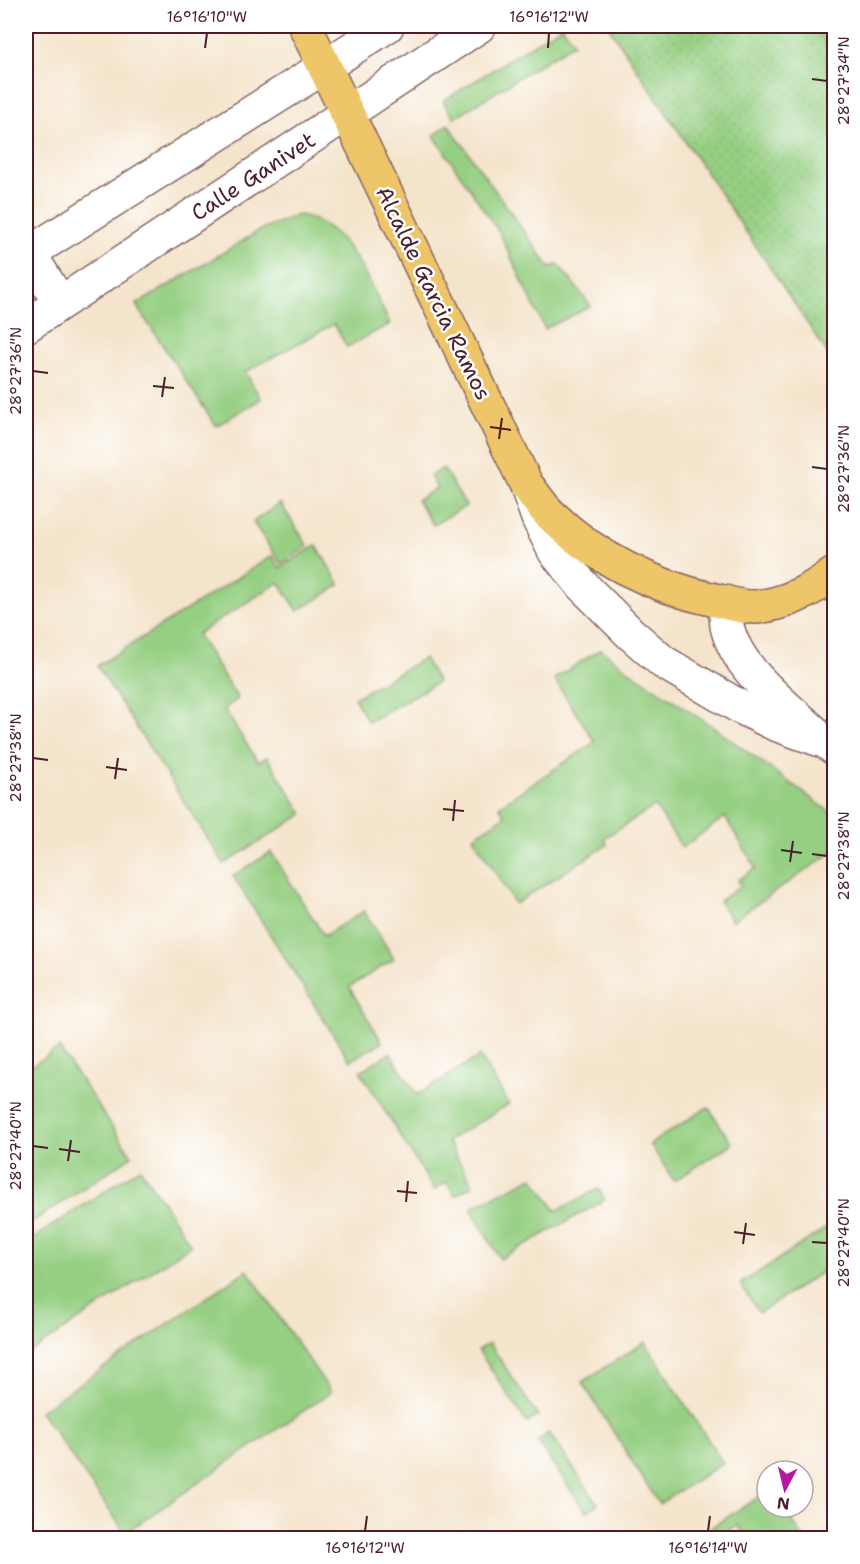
<svg xmlns="http://www.w3.org/2000/svg" width="860" height="1564" viewBox="0 0 860 1564" font-family="'Shantell Sans',sans-serif">
<defs>
<pattern id="grass-dots" width="8" height="8" patternUnits="userSpaceOnUse" patternTransform="scale(1.5)"><rect width="8" height="8" fill="#95cf82"/><path d="M2 2h.1M6 6h.1" fill="none" stroke="#82b170" stroke-width="1.8" stroke-linecap="round"/></pattern>
</defs>
<rect width="100%" height="100%" fill="#fff"/>
<filter id="ink" filterUnits="userSpaceOnUse"><feTurbulence type="fractalNoise" baseFrequency=".0167" numOctaves="2"/><feDisplacementMap in="SourceGraphic" scale="12" xChannelSelector="R" yChannelSelector="G"/><feConvolveMatrix kernelMatrix="1 2 1 2 8 2 1 2 1" color-interpolation-filters="sRGB"/></filter>
<filter id="wash" filterUnits="userSpaceOnUse"><feTurbulence type="fractalNoise" baseFrequency=".008" numOctaves="4" result="noise"/><feDisplacementMap in="SourceGraphic" scale="24" xChannelSelector="R" yChannelSelector="G"/><feGaussianBlur stdDeviation="1.35" result="paint"/><feColorMatrix in="noise" values="0 0 0 0 0 0 0 0 0 0 0 0 0 0 0 0 0 1.4 0 .05"/><feComposite in="paint" operator="in"/></filter>
<g filter="url(#wash)">
<rect width="100%" height="100%" fill="#f4e4cb"/>
<polygon fill="url(#grass-dots)" stroke="#707756" stroke-width="1.5" points="608,26 817,26 834,60 834,363"/>
<g fill="#95cf82" stroke="#707756" stroke-width="1.5">
<polygon points="562,26 574,43 454,118 443,101"/>
<polygon points="448,124 550,268 558,264 591,306 545,329 499,232 434,136"/>
<path d="M298,215C347,221 370,284 390,324L347,347L334,324L245,372L261,399L216,426L136,305L264,228Z"/>
<polygon points="443,468 466,506 433,525 417,500 437,488 430,476"/>
<polygon points="280,503 308,546 281,564 253,522"/>
<polygon points="316,545 340,585 298,611 279,582 197,634 238,699 224,709 258,762 267,757 303,814 224,864 97,666 272,556 280,568"/>
<polygon points="601,649 631,672 716,729 834,815 834,851 732,921 719,901 741,886 738,880 756,868 725,817 682,848 655,806 604,838 607,845 515,904 473,837 505,816 499,806 595,742 554,679"/>
<polygon points="424,658 438,682 368,722 354,698"/>
<polygon points="271,852 324,936 364,911 394,959 349,987 382,1042 350,1061 233,876"/>
<polygon points="59,1048 132,1156 26,1226 26,1070"/>
<polygon points="390,1053 417,1095 480,1056 509,1104 447,1141 473,1185 455,1196 446,1182 434,1190 360,1071"/>
<polygon points="708,1107 732,1144 674,1181 650,1144"/>
<polygon points="140,1168 191,1245 26,1355 26,1243"/>
<polygon points="533,1177 556,1211 598,1189 605,1200 500,1259 471,1208"/>
<polygon points="834,1223 834,1264 759,1313 740,1284"/>
<polygon points="247,1270 331,1392 125,1533 40,1411"/>
<polygon points="645,1342 723,1463 659,1504 582,1382"/>
<polygon points="489,1343 538,1416 527,1423 478,1350"/>
<polygon points="549,1433 598,1504 586,1512 537,1441"/>
<polygon points="766,1492 767,1507 783,1507 804,1538 746,1538 737,1525 717,1538 695,1538"/>
</g>
</g>
<g filter="url(#ink)">
<g fill="none" stroke-linecap="round" stroke-linejoin="round">
<defs>
<g id="minor">
<polyline points="26,248 60,303"/>
<polyline points="26,255 324,67 387,26"/>
<polyline points="26,326 479,26"/>
<polyline points="528,490 538,518 555,552 583,586 630,633 663,662 740,707 775,724 826,742 834,748"/>
<path d="M725,602C726,610 726,619 727,626C736,668 783,703 813,731"/>
</g>
<path id="major" d="M305,26L526,484C534,494 542,507 552,516C595,558 653,586 711,599C725,602 742,608 756,607C786,604 810,591 834,574"/>
</defs>
<use href="#minor" stroke="#866463" stroke-width="36"/>
<use href="#major" stroke="#866463" stroke-width="36"/>
<use href="#minor" stroke="#fff" stroke-width="33"/>
<use href="#major" stroke="#eec569" stroke-width="33"/>
</g>
</g>
<path fill="none" stroke="#4a1f2b" stroke-width="2" d="M205,48L207,33M548,48L549,33M812,79L827,81M33,371L48,373M153,386L174,388M162,397L165,377M490,427L511,430M499,439L502,418M812,467L827,469M33,758L48,760M106,767L127,770M115,779L118,758M443,809L464,811M453,821L455,800M781,850L802,853M812,854L827,856M790,862L793,841M33,1146L48,1148M59,1149L80,1152M68,1161L71,1140M397,1191L417,1193M406,1202L408,1181M734,1232L755,1235M812,1242L827,1243M743,1244L746,1223M365,1531L367,1516M708,1531L710,1516"/>
<g text-anchor="middle" stroke-width="5" stroke-linejoin="round" paint-order="stroke">
<g font-size="22" fill="#4a1f2b" stroke="#fff">
<text transform="translate(253 176) rotate(-33)" y="8">Calle Ganivet</text>
<text transform="translate(434 293) rotate(64)" y="8">Alcalde Garcia Ramos</text>
</g>
</g>
<rect width="860" height="1564" fill="none" stroke="#fff" stroke-width="66"/>
<g transform="translate(785 1489) rotate(187)"><circle r="28" fill="#ffffff" stroke="#b7a5aa" stroke-width="1.5"/>
<path d="M0-4.5L10 22L0 15L-10 22Z" fill="#b5179e"/>
<text y="-9" font-size="16" font-weight="bold" text-anchor="middle" fill="#4a1f2b">N</text>
</g>
<rect x="33" y="33" width="794" height="1498" fill="none" stroke="#4a1f2b" stroke-width="2"/>
<g font-size="15" text-anchor="middle" fill="#4a1f2b">
<text x="207" y="22">16°16'10"W</text>
<text x="549" y="22">16°16'12"W</text>
<text transform="translate(844 81) rotate(-90)" y="5">28°27'34"N</text>
<text transform="translate(16 371) rotate(-90)" y="5">28°27'36"N</text>
<text transform="translate(844 469) rotate(-90)" y="5">28°27'36"N</text>
<text transform="translate(16 758) rotate(-90)" y="5">28°27'38"N</text>
<text transform="translate(844 856) rotate(-90)" y="5">28°27'38"N</text>
<text transform="translate(16 1146) rotate(-90)" y="5">28°27'40"N</text>
<text transform="translate(844 1243) rotate(-90)" y="5">28°27'40"N</text>
<text x="365" y="1553">16°16'12"W</text>
<text x="708" y="1553">16°16'14"W</text>
</g>
</svg>
